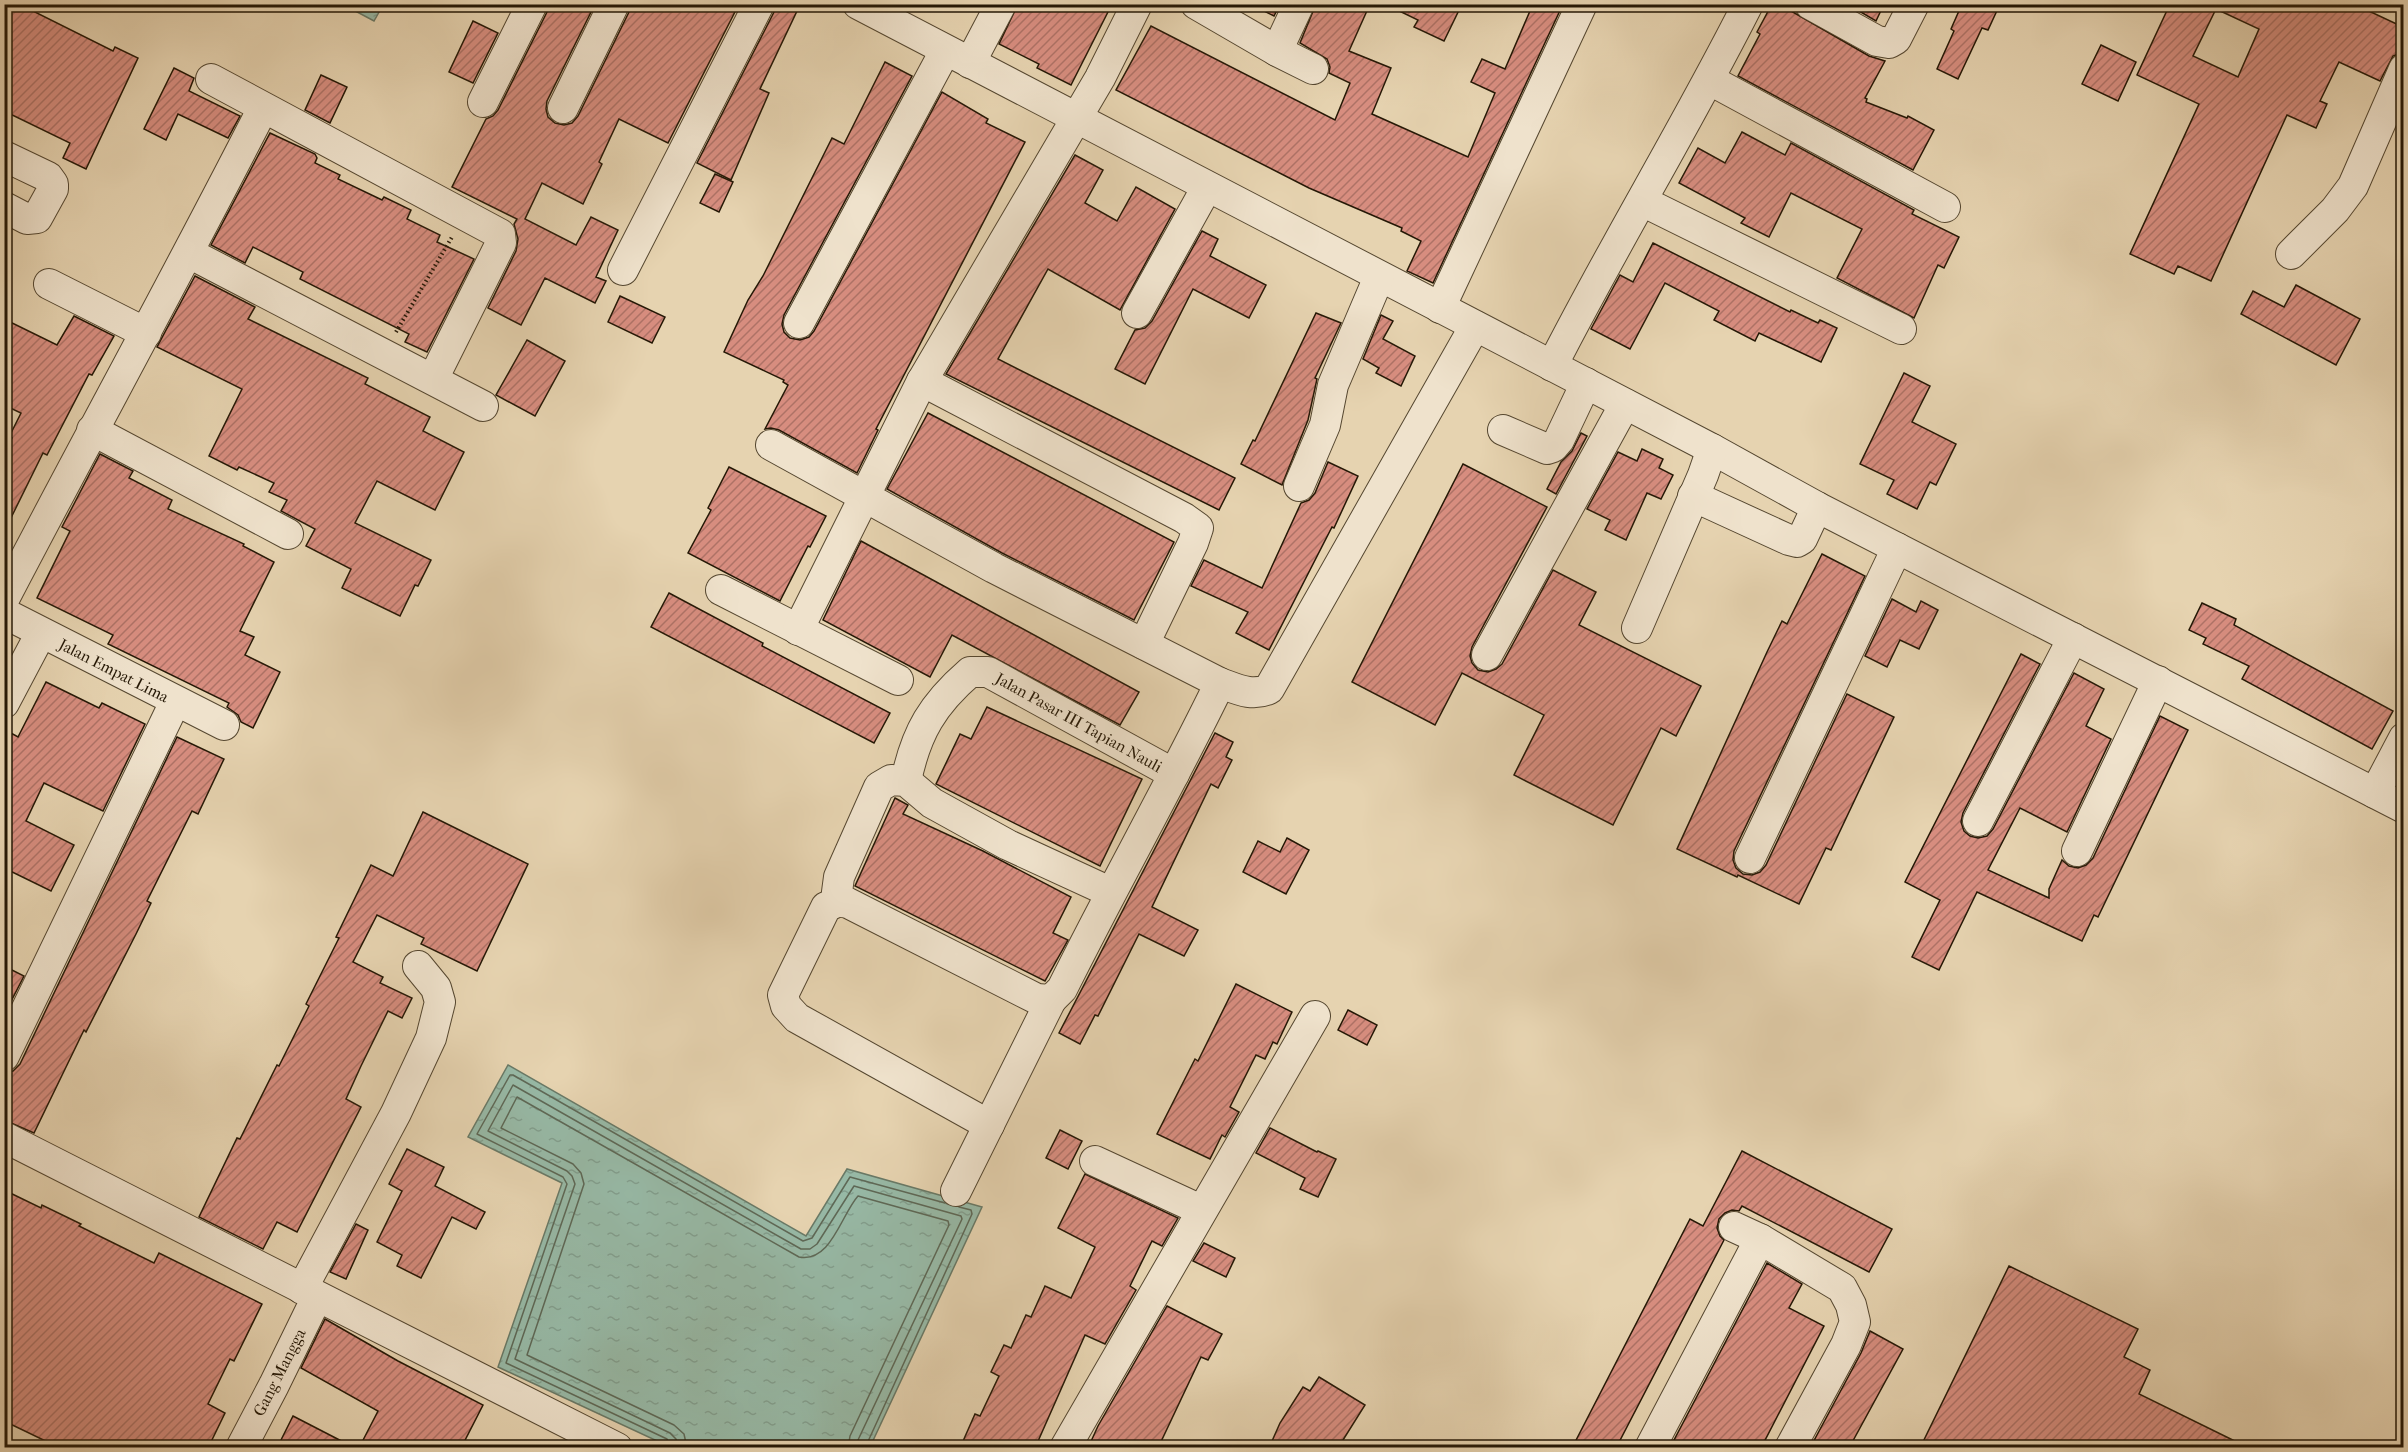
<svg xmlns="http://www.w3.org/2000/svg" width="2408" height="1452" viewBox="0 0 2408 1452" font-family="'IM FELL French Canon',serif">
<defs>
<pattern id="water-ripples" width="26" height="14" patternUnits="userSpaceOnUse" patternTransform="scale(1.5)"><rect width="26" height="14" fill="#97b9a6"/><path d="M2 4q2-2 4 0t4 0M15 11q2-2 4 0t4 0" fill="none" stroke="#829e8d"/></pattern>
<pattern id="building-hatch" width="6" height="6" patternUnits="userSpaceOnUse" patternTransform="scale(1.5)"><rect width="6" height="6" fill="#d78d7f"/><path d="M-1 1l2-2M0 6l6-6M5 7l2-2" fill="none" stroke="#ae7266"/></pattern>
</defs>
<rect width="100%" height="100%" fill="#e6d3b0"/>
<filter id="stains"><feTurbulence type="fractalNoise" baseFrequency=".00333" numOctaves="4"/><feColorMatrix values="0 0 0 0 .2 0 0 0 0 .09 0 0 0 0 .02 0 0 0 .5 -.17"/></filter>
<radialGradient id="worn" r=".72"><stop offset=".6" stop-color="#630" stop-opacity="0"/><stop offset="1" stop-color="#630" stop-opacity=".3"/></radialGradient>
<g fill="url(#water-ripples)" stroke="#697966" stroke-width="1.5">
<polygon points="344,5 383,5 374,21"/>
<polygon points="508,1065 806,1236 847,1169 982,1207 870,1447 670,1447 498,1367 562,1183 468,1137"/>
</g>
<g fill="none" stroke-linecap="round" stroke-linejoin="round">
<g stroke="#5e6856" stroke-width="1.5">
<polyline points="670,1448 667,1439 506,1363 567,1184 563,1177 477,1134 510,1075 513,1075 803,1241 812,1238 850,1177 945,1203"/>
<polyline points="678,1448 676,1439 670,1433 515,1359 575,1184 572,1176 567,1171 488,1131 513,1085 801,1249 810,1249 817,1244 854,1186 961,1216 962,1219 858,1440 857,1448"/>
<path d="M687,1448L684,1434L674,1425L527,1355L584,1184L581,1173L573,1164L501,1128L517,1097L799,1257C831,1263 841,1215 858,1196L948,1221L949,1225L850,1436L848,1448"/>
<polyline points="865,1448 972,1214 971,1210 959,1207"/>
</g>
</g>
<g fill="url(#building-hatch)" stroke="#251806" stroke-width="1.5" fill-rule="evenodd">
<polygon points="4,4 19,4 113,51 115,47 138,58 86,169 63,158 70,143 4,111"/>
<polygon points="549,4 595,4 547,101 546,109 548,117 555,123 564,125 572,123 578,116 629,12 631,4 739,4 668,143 619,119 599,162 602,164 583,204 542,183 525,219 576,245 591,217 618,230 596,277 606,281 595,303 545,278 521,325 488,308 516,251 518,239 514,224 517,219 452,187 486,119 493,116 498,110 547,12"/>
<polygon points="776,4 784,4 797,11 760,89 769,93 731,180 697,163 774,12"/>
<polygon points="1018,4 1112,4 1071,85 1037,68 1039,64 999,44"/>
<polygon points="1250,4 1280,4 1274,16"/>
<polygon points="1316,4 1370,4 1349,51 1391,68 1372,114 1468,157 1495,93 1471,82 1482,59 1505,69 1533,4 1563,4 1433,283 1407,271 1421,241 1401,231 1402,228 1309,188 1116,90 1151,26 1335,120 1350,83 1329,73 1330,67 1327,59 1300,43"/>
<polygon points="1385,4 1462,4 1444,41 1414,27 1418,20"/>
<polygon points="1772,4 1779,4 1869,56 1885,61 1865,98 1867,99 1866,102 1907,118 1908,116 1934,130 1913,170 1738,76 1760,34 1757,32"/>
<polygon points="1847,4 1884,4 1876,21"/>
<polygon points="1962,4 2000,4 1988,30 1982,28 1958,79 1937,69 1954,31 1951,29"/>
<path d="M2170,4H2354L2403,27V52L2393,56L2380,81L2339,62L2320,101L2327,104L2316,128L2287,115L2211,281L2178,266L2174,274L2130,254L2199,104L2137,75ZM2216,9L2259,29L2238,77L2193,56Z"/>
<polygon points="473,21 498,33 473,83 449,72"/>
<polygon points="2101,45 2136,62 2118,101 2082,84"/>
<polygon points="885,62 912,76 784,315 782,324 784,332 790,338 800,340 809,337 814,331 942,92 988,119 986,123 1025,142 876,429 878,430 857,473 779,430 771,428 765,429 788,385 783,382 784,380 724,352 748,300 763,276 832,138 844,144"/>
<polygon points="174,68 194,78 189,91 240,116 228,138 178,114 166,140 144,129"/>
<polygon points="321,75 347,87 330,123 305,110"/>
<polygon points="1742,132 1785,155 1791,143 1914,210 1912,214 1959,237 1944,268 1938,265 1914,318 1837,278 1862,229 1791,193 1769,237 1741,223 1745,218 1679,183 1698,148 1725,163"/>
<polygon points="270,133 315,154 317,158 315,163 340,175 338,179 382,200 384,197 411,210 407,219 440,235 437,242 474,259 427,352 405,342 409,334 300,279 303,272 253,247 245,263 211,245"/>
<polygon points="1075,155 1103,170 1085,203 1117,221 1136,187 1175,209 1120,310 1048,269 998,359 1235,478 1219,510 946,374"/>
<polygon points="715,174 733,182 719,212 700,203"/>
<polygon points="1202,231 1218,239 1210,256 1266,285 1249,318 1193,289 1145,384 1115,369 1135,330 1145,328 1152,321"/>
<polygon points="1653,243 1790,312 1791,310 1818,323 1820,320 1837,328 1821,362 1759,333 1755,341 1714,320 1719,311 1665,283 1630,349 1591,329 1620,275 1633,282"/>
<polygon points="195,276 255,307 248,319 368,378 365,384 430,417 423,431 464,452 435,510 377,481 355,523 431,560 418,586 415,585 400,616 342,588 351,569 306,546 315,529 281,511 287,500 269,492 274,483 239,467 237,470 209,456 242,389 157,347"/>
<polygon points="2296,285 2360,319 2336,365 2241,314 2253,291 2284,307"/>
<polygon points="620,296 665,317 652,343 608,322"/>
<polygon points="1316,313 1341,323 1315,378 1317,379 1308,420 1282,485 1241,464 1253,440 1255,441"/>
<polygon points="1381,315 1393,321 1383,339 1415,356 1401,386 1376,373 1379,368 1363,359"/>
<polygon points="74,316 114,336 92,375 89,374 47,455 43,453 4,532 4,453 12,438 9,437 21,413 4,405 4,319 57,345"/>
<polygon points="527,340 565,361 535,416 496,395"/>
<polygon points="1904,373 1930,386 1912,422 1956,444 1936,485 1930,482 1917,509 1887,494 1894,480 1860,464"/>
<polygon points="928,413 1174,542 1134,620 1002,553 887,489"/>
<polygon points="1581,433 1587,436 1556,494 1547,489 1561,462 1572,451"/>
<polygon points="1642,449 1663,459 1659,468 1673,475 1661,499 1647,493 1626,540 1605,530 1610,520 1587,509 1618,452 1637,461"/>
<polygon points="100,454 133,471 129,478 172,500 168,509 244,544 243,546 274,562 240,631 254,637 245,655 280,672 253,728 241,722 238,715 227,707 229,703 108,644 113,635 37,598 70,531 62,527"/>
<polygon points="1328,462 1358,476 1334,528 1332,527 1269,650 1236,633 1248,612 1191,586 1204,560 1262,588 1301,503 1309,500 1315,493"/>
<polygon points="1463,464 1547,507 1472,647 1470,656 1472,663 1478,670 1488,672 1496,669 1502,664 1553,570 1596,592 1579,625 1701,686 1676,736 1661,728 1613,825 1514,775 1544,715 1462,673 1435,725 1352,682"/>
<polygon points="729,467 826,516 810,547 808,546 780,601 688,553 711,510 708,508"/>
<polygon points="861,541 1139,692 1120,725 952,635 930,677 823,620"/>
<polygon points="1822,554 1865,576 1734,851 1733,860 1736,868 1743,874 1752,875 1760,872 1766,865 1847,694 1894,717 1831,850 1826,848 1799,904 1738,875 1737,877 1677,849 1767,652 1782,621 1787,624"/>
<polygon points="669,593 763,643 762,646 890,713 874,743 651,627"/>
<polygon points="1892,599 1916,612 1921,601 1938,610 1919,649 1900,640 1887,667 1865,656"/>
<polygon points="2202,603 2236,619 2234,625 2393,711 2372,749 2242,679 2249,666 2203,644 2206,638 2189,630"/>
<polygon points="2021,654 2040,664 1963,813 1961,822 1964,831 1970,836 1978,838 1987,836 1993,829 2074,673 2104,689 2086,726 2111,739 2067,832 2020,808 1988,870 2049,898 2049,889 2062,860 2069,866 2078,868 2086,865 2093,858 2160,716 2188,730 2098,917 2094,915 2082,941 1977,892 1939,970 1912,957 1940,900 1905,882"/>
<polygon points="46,682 99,708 102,703 145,724 103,811 44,783 26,821 74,845 51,891 4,868 4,745 11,733 18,737"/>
<polygon points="987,707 1142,779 1100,866 936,784 960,734 971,739"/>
<polygon points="1215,733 1233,742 1226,757 1232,760 1218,788 1211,784 1152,907 1198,930 1184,956 1139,934 1098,1016 1095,1015 1080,1044 1059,1033"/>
<polygon points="177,737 224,759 198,814 192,811 147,901 151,903 136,934 86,1032 84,1030 34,1133 4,1120 4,1073 13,1071 20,1064"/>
<polygon points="895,798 908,805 903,814 983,851 1071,897 1053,933 1068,940 1045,981 855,886"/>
<polygon points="423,812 528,864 477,971 421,944 424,938 377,915 353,962 383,977 380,983 412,998 402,1018 388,1011 361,1066 346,1099 361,1107 297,1232 277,1222 263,1249 199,1217 237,1138 240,1139 277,1065 279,1066 309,1006 306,1004 339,938 336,937 371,865 393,876"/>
<polygon points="1287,838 1309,850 1286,894 1243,872 1258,841 1280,852"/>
<polygon points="4,966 24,976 4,1015"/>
<polygon points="1236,984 1292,1012 1277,1044 1273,1042 1265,1059 1256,1055 1230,1107 1239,1112 1225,1137 1222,1135 1210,1159 1157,1134 1195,1059 1198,1061"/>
<polygon points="1348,1010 1377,1025 1367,1045 1338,1030"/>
<polygon points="1270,1128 1317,1152 1318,1151 1336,1159 1318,1197 1300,1189 1305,1178 1256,1153"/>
<polygon points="1060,1130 1082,1141 1068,1169 1046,1158"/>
<polygon points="407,1149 444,1167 435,1186 485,1212 476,1229 452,1217 421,1278 397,1266 402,1255 377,1242 402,1191 389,1184"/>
<polygon points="1742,1151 1892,1229 1869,1272 1742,1206 1739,1211 1732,1210 1725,1213 1719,1219 1717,1228 1720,1236 1724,1240 1616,1448 1572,1448 1690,1219 1703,1226"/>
<polygon points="1085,1174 1178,1218 1162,1246 1152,1241 1130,1286 1136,1290 1105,1344 1085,1335 1035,1448 960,1448 975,1414 980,1416 999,1376 991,1372 1004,1345 1011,1348 1026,1315 1031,1317 1045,1286 1071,1298 1095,1247 1058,1228"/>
<polygon points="4,1190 41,1208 42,1205 81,1224 79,1226 154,1263 159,1253 262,1304 234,1361 230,1359 208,1404 225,1413 208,1448 60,1448 4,1421"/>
<polygon points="356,1224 368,1230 346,1279 330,1272"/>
<polygon points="1204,1243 1235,1258 1226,1277 1193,1261"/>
<polygon points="1767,1263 1802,1284 1789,1308 1824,1326 1761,1448 1684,1448 1673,1442"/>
<polygon points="2009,1266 2138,1329 2124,1357 2150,1370 2139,1394 2249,1448 1920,1448"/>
<polygon points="1167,1306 1222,1334 1208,1360 1201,1357 1158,1448 1088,1448 1098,1426"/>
<polygon points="325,1319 398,1361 483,1405 461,1448 359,1448 378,1411 301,1368"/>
<polygon points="1870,1331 1903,1349 1849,1448 1810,1448 1861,1353"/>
<polygon points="1319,1377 1365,1405 1338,1448 1269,1448 1280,1423 1303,1387 1310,1391"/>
<polygon points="293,1416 355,1448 277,1448"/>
</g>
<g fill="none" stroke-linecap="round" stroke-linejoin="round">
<defs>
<g id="minor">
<polyline points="858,4 1712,449 1817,507 2404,808"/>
<polyline points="1196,4 1277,51 1313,69"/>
<polyline points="1810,4 1877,41 1889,43 1896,39 1914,4"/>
<polyline points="1277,51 1299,4"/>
<polyline points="970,63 1001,4"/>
<polyline points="211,79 500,234 501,243 433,379"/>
<polyline points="1710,80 1945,207"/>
<polyline points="483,102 532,4"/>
<polyline points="563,108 614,4"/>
<polyline points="4,156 48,177 53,184 53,189 37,218 27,219 4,207"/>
<polyline points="1642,201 1901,329"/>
<polyline points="189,253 483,406"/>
<polyline points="2291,254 2335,210 2353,186 2404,69"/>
<polyline points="623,270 759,4"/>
<polyline points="49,284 146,333"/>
<polyline points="1440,308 1582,4"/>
<polyline points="1137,313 1207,187"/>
<polyline points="799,323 945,51"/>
<path d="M1552,366C1614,244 1686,127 1748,4"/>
<polyline points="922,381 1184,518 1198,528 1193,543 1144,644"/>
<polyline points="92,430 288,534"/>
<polyline points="1503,430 1547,449 1553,447 1559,440 1586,383"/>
<path d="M771,445L994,568L1220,683C1170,786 1113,886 1062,989L1051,1000L1037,999L848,903L839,901L826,907L783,995L786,1006L797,1018L989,1125"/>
<polyline points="1299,486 1325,425 1333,385 1379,277"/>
<polyline points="1693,496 1789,540 1797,542 1802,539 1817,507"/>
<polyline points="721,590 898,680"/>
<path d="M4,599C90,434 179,273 263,108"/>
<polyline points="4,613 224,725"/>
<polyline points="1637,628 1703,475 1712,449"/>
<polyline points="798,630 922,381 1100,78 1137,4"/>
<polyline points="1487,655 1625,404"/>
<path d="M1220,683C1237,689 1252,697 1269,689L1475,326"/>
<polyline points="4,703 41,633"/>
<path d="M906,781C916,732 933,704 970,672H988L1174,774"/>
<polyline points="2375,793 2404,738"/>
<polyline points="1978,821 2073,638"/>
<polyline points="2077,851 2158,681"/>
<polyline points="1750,858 1897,548"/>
<polyline points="839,901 837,892 839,877 879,787 891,780 906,781 932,803 1008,845 1110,892"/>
<polyline points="4,1056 175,702"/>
<polyline points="4,1137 617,1448"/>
<polyline points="1095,1161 1201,1210"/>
<polyline points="956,1191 1051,1000"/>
<polyline points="1734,1227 1760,1239 1842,1288 1851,1305 1855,1322 1846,1345 1790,1448"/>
<polyline points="302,1289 396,1113 431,1038 440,1002 436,988 418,966"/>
<polyline points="241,1448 274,1385 317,1297"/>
<polyline points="1065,1448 1315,1016"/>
<polyline points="1650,1448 1760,1239"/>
</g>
</defs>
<use href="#minor" stroke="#554730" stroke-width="32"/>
<polyline stroke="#251806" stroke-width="4" stroke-dasharray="1.5 3" stroke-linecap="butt" points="396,332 452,237"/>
<use href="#minor" stroke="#efe2cc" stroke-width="30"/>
</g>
<g text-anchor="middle" stroke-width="4.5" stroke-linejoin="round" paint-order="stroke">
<g font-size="16" fill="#251806" stroke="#efe2cc">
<text transform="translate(114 670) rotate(27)" y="6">Jalan Empat Lima</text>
<text transform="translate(1079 722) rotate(29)" y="6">Jalan Pasar III Tapian Nauli</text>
<text transform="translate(279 1372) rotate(-63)" y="6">Gang Mangga</text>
</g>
</g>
<rect width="2408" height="1452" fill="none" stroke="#e6d3b0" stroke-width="24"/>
<rect x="6" y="6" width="2396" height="1440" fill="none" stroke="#251806" stroke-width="3"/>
<rect x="12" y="12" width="2384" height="1428" fill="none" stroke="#251806" stroke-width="1.5"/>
<rect width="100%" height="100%" filter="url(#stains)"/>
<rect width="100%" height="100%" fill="url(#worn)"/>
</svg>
